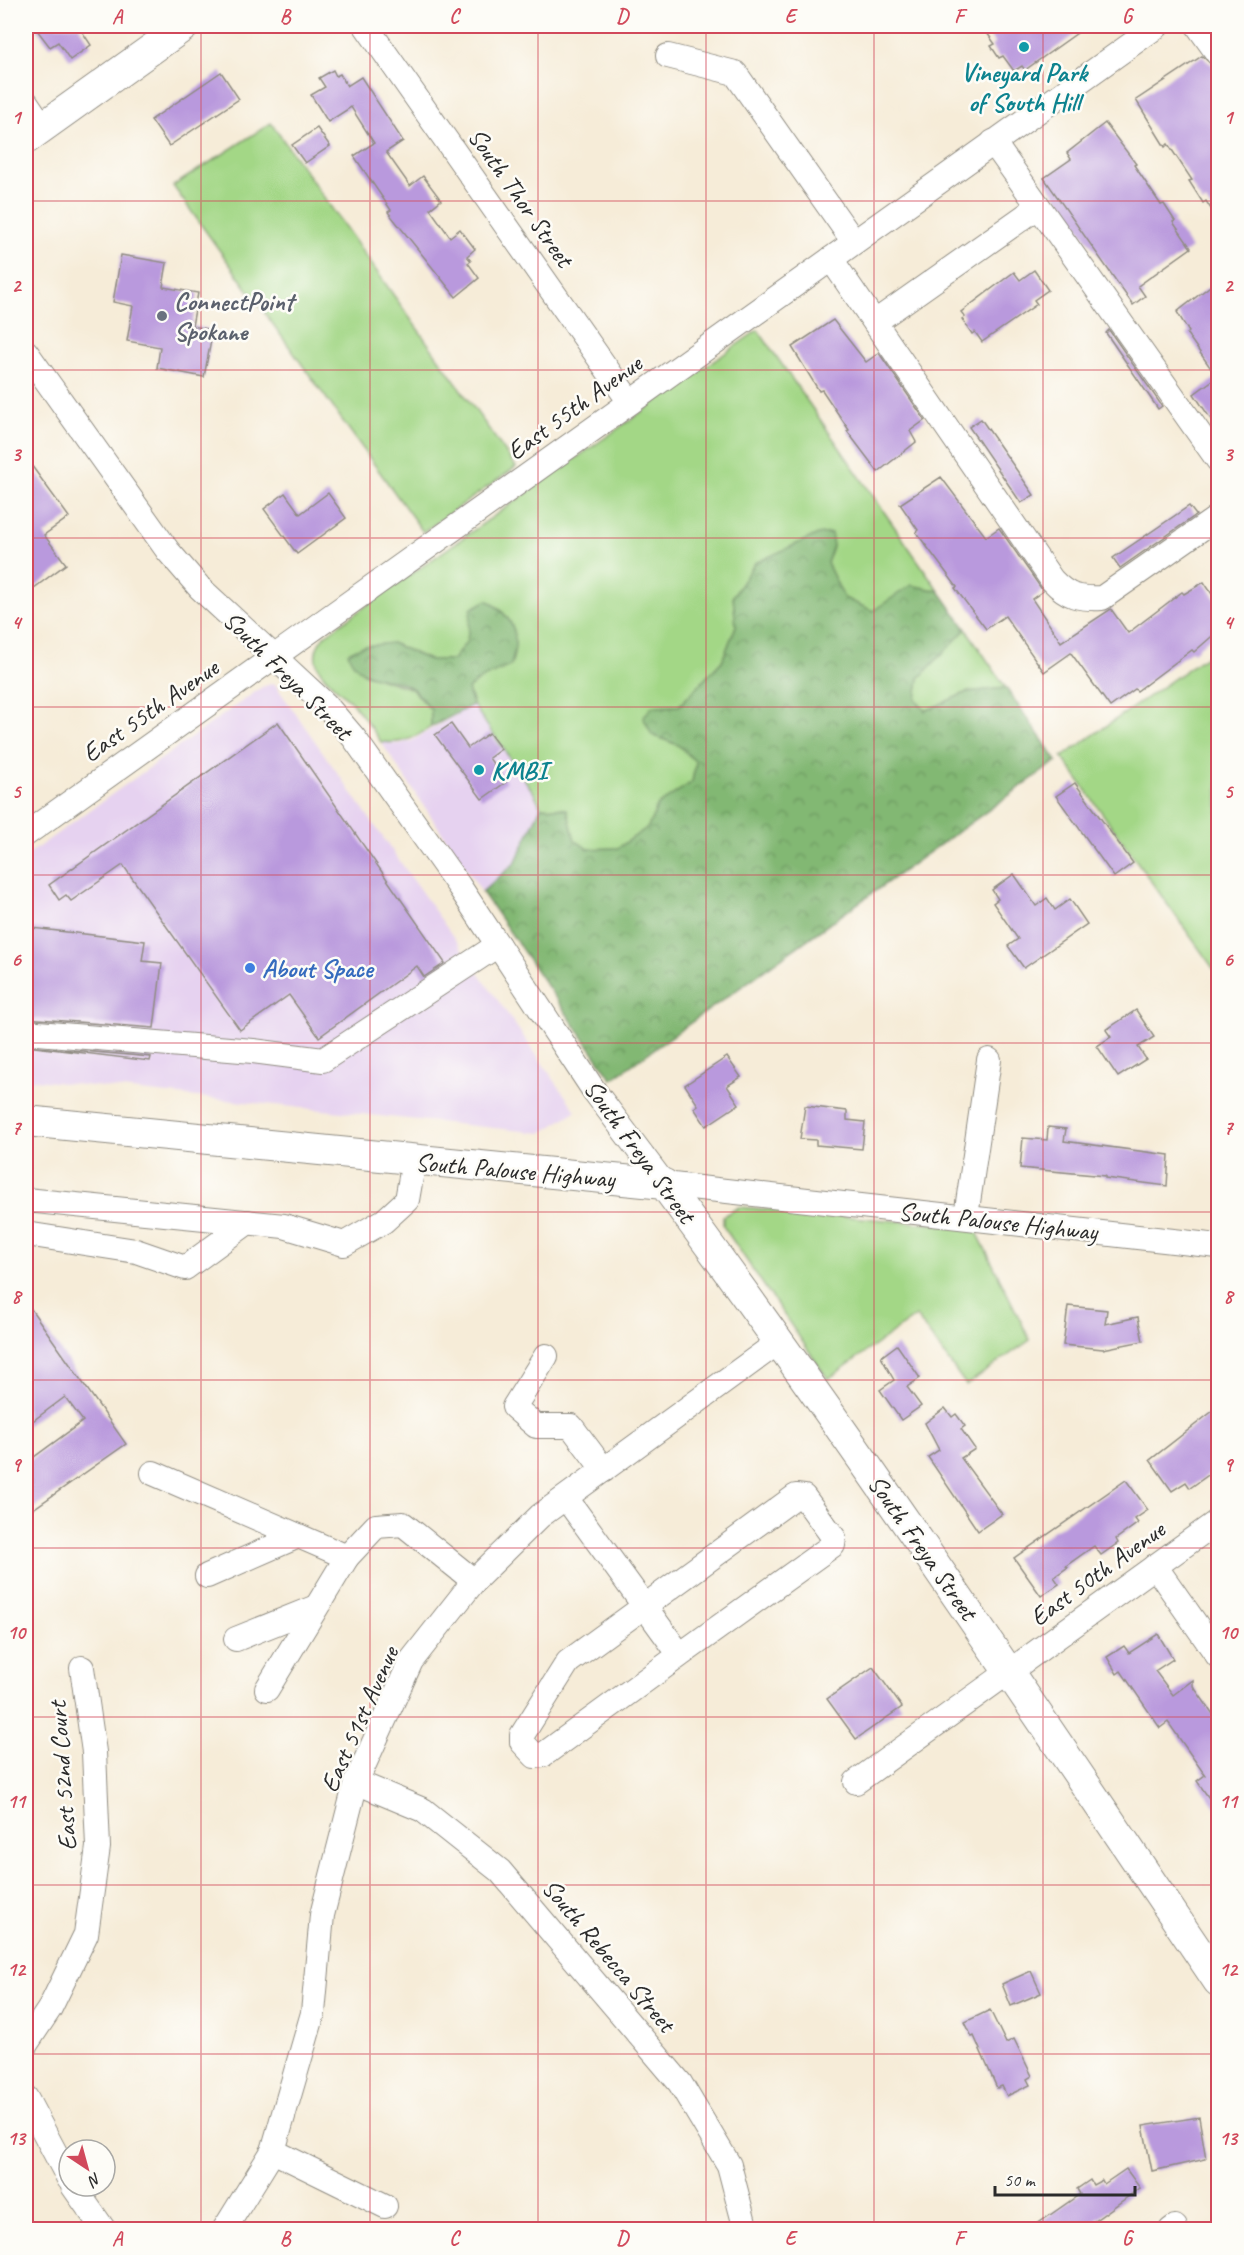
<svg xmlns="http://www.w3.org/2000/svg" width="1244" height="2255" viewBox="0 0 1244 2255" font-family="Caveat,sans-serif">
<defs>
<pattern id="forest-crowns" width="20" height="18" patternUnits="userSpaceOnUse" patternTransform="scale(1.5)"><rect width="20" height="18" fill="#82b873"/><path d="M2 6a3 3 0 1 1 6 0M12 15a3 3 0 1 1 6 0" fill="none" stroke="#6b965f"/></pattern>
</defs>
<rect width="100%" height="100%" fill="#fdfcf7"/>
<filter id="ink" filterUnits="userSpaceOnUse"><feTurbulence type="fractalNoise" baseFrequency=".0167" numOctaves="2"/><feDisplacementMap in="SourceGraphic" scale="12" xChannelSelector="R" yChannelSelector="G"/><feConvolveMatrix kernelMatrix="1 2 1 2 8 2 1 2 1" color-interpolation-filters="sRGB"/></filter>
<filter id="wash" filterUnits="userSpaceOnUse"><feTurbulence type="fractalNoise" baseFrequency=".008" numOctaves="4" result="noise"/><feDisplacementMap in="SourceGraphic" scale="24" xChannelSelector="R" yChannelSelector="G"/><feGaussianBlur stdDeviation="1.35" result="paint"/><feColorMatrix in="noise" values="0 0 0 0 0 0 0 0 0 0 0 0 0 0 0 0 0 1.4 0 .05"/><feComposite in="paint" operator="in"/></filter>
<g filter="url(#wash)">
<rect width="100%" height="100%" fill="#f6ecd8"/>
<g fill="#e6d2f0">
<polygon points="274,683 576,1111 541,1133 26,1079 26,856 262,687"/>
<polygon points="473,705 534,793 541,807 515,863 482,892 381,742 398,744 411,741"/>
</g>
<g fill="#a3d786" stroke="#678158" stroke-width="1.5">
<polygon points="271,123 516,467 423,532 173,186"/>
<path d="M758,330L939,591L911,586L873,611L844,598L827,563L833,546L774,555L755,563L733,596L736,626L722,661L679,706L652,707V735L678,745L696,762L692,782L658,805L648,827L618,848L588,849L574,840L567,809L541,807L534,793L473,705L468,689L482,676L494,674L472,609L467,641L453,660H429L392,643L362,673L412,689L431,710V727C413,739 403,744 381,742C371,728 361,712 349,700C330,681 300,664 325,635Z"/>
<polygon points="966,629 1006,688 967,692 926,711 916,699 919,678"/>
<polygon points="1218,648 1218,975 1062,757"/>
<polygon points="739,1207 975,1228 1030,1340 966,1385 916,1316 828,1379 723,1226 723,1216"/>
</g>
<g fill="url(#forest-crowns)" stroke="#56724f" stroke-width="1.5">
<polygon points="831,533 833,546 827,563 844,598 873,611 911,585 939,591 966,629 919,678 916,699 925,711 967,692 1006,688 1057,761 612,1079 482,892 515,863 541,807 567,809 575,840 588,849 618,848 648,827 658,805 692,782 696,762 678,745 652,735 643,717 652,707 679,706 722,661 736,626 733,596 755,563 816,535"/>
<path d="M487,600C514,617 521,635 511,665C495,674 481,676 468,689L473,705L431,727V710C425,704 419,693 412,688C389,675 358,683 348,653L363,646L392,643L429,660H453L467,641L471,609Z"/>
</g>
<g id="blocks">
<g fill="#b999dd">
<polygon points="34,26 82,26 79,27 91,45 70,60 58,42 50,47"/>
<polygon points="982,26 1087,26 1025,70 1022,66 1014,71 1003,56 999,58 991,46 995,44"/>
<polygon points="1202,56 1218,70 1218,220 1206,201 1203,203 1189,181 1192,180 1168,144 1165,147 1136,100"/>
<polygon points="333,70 336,76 340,74 347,86 361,77 403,141 386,152 410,186 423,176 441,200 430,209 450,237 460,229 475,249 467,256 471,261 468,263 479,278 456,297 388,212 391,210 354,156 374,143 351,107 328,122 311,95 325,87 319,78"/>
<polygon points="221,72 239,99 169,146 151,120"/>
<polygon points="1105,123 1136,164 1134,165 1161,205 1164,204 1175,221 1173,222 1191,248 1138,286 1145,296 1133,305 1044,178 1071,159 1067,153"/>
<polygon points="317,128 330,146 305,163 292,145"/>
<polygon points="121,255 167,263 163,287 198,293 192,326 213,330 204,377 157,368 160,347 127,341 133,306 113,302"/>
<polygon points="1034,270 1048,290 1034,300 1037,304 982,342 975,332 972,334 962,319 965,317 961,312 1014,272 1020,280"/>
<polygon points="1218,280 1218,430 1194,394 1217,377 1187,334 1189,332 1177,312"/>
<polygon points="833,320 866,362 879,353 925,420 910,431 916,442 878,472 847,431 849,430 822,390 819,391 792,347"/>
<polygon points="1109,330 1162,406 1158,409 1106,333"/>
<polygon points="981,419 1034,495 1021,503 969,427"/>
<polygon points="26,458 69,517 44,535 66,564 26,594"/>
<polygon points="941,477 986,537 999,528 1043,591 1032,599 1061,642 1111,609 1128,633 1182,592 1184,594 1204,582 1218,603 1218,631 1194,652 1192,650 1137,691 1135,689 1110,707 1071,653 1044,672 1005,616 986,629 955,588 957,587 916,532 918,530 900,504"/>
<polygon points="285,493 300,514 328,493 346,518 297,554 264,509"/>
<polygon points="1189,506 1196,515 1120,568 1113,558"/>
<polygon points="278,722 445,963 424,977 417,966 319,1037 289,995 240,1030 123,865 71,901 66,895 59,900 49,885"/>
<polygon points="451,724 468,748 489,733 501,749 489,758 506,782 482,799 435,735"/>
<polygon points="1075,783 1133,863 1114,877 1056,796"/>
<polygon points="1014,874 1036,906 1047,898 1055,910 1070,899 1087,924 1024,968 1008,946 1018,939 993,903 998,899 992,890"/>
<polygon points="32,928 145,941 142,961 162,963 154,1028 26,1018 26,986"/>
<polygon points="1136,1010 1154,1037 1138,1047 1146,1059 1118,1077 1097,1046 1111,1037 1106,1030"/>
<polygon points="26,1046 151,1057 150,1061"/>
<polygon points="727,1057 741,1077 727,1086 739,1104 706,1126 694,1108 698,1105 685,1085"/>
<polygon points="805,1106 847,1111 847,1120 865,1122 862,1149 816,1145 816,1140 800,1139"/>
<polygon points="1048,1127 1066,1129 1064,1141 1169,1155 1167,1186 1105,1178 1105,1176 1020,1168 1023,1138 1047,1140"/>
<polygon points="26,1302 126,1444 26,1514 26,1463 83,1421 65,1397 26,1426"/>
<polygon points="1068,1306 1107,1310 1105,1324 1138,1317 1143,1341 1103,1349 1063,1345"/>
<polygon points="897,1345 920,1378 907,1387 921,1406 901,1420 880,1390 894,1380 881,1357"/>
<polygon points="1218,1407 1218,1468 1190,1488 1186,1482 1172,1491 1150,1460"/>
<polygon points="945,1408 952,1417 956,1414 965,1426 961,1429 975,1449 961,1458 1002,1514 978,1531 928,1457 939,1450 925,1423"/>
<polygon points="1126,1480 1148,1510 1135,1519 1138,1523 1116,1539 1118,1543 1101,1555 1094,1546 1066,1566 1068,1567 1054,1577 1059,1584 1041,1596 1014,1558"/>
<polygon points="1158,1634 1173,1659 1155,1671 1173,1695 1193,1680 1193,1686 1218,1721 1218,1811 1197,1781 1205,1775 1168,1722 1160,1728 1121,1671 1117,1674 1107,1657 1124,1646 1129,1653"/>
<polygon points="873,1667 902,1707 856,1739 827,1699"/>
<polygon points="1031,1971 1041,1993 1011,2006 1002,1984"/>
<polygon points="990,2010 1006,2043 1014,2039 1032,2076 1027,2079 1030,2085 1007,2096 1002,2086 997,2088 974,2036 972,2037 965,2022"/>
<polygon points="1199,2117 1206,2159 1152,2171 1143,2126"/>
<polygon points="1126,2169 1140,2188 1083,2229 1030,2229 1080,2194 1077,2189 1090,2180 1093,2185 1102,2180 1104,2184"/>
</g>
</g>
</g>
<g filter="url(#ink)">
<use href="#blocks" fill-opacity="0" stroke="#908c82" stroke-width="1.5"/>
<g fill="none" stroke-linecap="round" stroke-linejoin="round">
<defs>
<g id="minor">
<polyline points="366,26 630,402"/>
<polyline points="1198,26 1218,54"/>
<polyline points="668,56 735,73 854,242"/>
<polyline points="26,102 43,127"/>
<polyline points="993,142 1218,460"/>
<path d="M831,259L1052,580C1068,597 1079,599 1102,598L1218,517"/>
<polyline points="875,322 1038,207"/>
<polyline points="26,352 168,551 200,588 325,704 354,738 459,886 595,1092 664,1184 1218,1246"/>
<polyline points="26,834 1157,26"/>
<polyline points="26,1032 253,1051 323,1060 498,945"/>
<polyline points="26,1200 284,1226 344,1244 384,1221 407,1200 414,1160"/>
<polyline points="966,1216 989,1060"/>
<polyline points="26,1234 136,1251 185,1268 248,1222"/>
<polyline points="546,1356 514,1407 536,1426 571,1426 604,1470"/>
<polyline points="153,1473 347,1557"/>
<polyline points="566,1498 680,1655 543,1755 535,1756 522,1742 522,1735 568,1662 796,1496 804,1497 834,1538 833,1545 680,1655"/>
<polyline points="1155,1566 1218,1656"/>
<polyline points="207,1576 298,1536"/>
<polyline points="236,1639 316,1607"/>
<polyline points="267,1689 347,1557 376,1526 403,1524 474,1581"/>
<polyline points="356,1782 423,1810 500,1871 680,2083 729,2165 746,2230"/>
<polyline points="856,1782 1218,1521"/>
<polyline points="26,2044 50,2008 86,1934 98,1847 94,1752 82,1668"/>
<polyline points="26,2098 69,2179"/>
<polyline points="273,2151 385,2206"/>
<polyline points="73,2186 104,2230"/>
<polyline points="224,2230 273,2151 313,2013 322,1915 356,1782 411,1661 474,1581 540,1516 780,1341"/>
<polyline points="1171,2230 1175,2227"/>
</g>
<g id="major">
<polyline points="26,139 184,26"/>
<path d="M26,1121L664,1184C857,1444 1037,1713 1218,1981"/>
</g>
</defs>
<use href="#minor" stroke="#908c82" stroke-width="26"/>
<use href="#major" stroke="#908c82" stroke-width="32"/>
<use href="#minor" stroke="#fff" stroke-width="24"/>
<use href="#major" stroke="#fff" stroke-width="30"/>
</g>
</g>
<path fill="none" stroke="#d1495b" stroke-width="1.5" stroke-opacity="0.55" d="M201,26V2230M370,26V2230M538,26V2230M706,26V2230M874,26V2230M1043,26V2230M26,201H1218M26,370H1218M26,538H1218M26,707H1218M26,875H1218M26,1043H1218M26,1212H1218M26,1380H1218M26,1548H1218M26,1717H1218M26,1885H1218M26,2054H1218"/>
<g fill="#0f9aa8" stroke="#fdfcf7" stroke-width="2">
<circle cx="1024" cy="47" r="6"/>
<circle cx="479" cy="770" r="6"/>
</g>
<circle fill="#6b7280" stroke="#fdfcf7" stroke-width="2" cx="162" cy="316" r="6"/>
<circle fill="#3f7fe0" stroke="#fdfcf7" stroke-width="2" cx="250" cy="968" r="6"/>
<g text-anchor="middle" stroke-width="5" stroke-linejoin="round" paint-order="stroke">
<g font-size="26" font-weight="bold" fill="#0d838f" stroke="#fdfcf7">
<text x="1024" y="81">Vineyard Park<tspan x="1024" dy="30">of South Hill</tspan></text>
<text x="491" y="779" text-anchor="start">KMBI</text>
</g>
<g font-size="26" fill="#2b2b2b" stroke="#fdfcf7">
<text transform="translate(521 197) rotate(55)" y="9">South Thor Street</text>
<text transform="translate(574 407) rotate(-36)" y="9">East 55th Avenue</text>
<text transform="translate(288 675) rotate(45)" y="9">South Freya Street</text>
<text transform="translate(150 710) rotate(-35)" y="9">East 55th Avenue</text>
<text transform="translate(640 1151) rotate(54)" y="9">South Freya Street</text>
<text transform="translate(515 1170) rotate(5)" y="9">South Palouse Highway</text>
<text transform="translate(998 1221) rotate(6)" y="9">South Palouse Highway</text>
<text transform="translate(923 1547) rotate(55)" y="9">South Freya Street</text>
<text transform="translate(1097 1573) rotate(-36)" y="9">East 50th Avenue</text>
<text transform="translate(359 1719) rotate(-66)" y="9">East 51st Avenue</text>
<text transform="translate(62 1776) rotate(-94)" y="9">East 52nd Court</text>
<text transform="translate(609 1955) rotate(50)" y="9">South Rebecca Street</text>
</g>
<g font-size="26" font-weight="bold" fill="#5b616d" stroke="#fdfcf7" text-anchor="start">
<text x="174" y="310">ConnectPoint<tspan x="174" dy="30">Spokane</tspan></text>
</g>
<g font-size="26" font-weight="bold" fill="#366cbe" stroke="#fdfcf7" text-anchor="start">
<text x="262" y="977">About Space</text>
</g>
</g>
<rect width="1244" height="2255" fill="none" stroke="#fdfcf7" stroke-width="66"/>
<g transform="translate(87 2168) rotate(144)"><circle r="28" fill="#fdfcf7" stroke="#a9a8a5" stroke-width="1.5"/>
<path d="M0-4.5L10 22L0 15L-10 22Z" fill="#d1495b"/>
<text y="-9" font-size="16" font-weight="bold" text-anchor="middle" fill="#2b2b2b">N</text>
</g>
<path d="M995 2186v9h140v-9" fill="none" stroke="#2b2b2b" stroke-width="3"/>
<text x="1004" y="2186" font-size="18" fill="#2b2b2b" stroke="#fdfcf7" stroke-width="4.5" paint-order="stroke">50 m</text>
<rect x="33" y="33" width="1178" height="2189" fill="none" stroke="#d1495b" stroke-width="2"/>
<g font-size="20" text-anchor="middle" font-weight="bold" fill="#d1495b">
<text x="117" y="23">A</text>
<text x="285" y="23">B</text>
<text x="454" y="23">C</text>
<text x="622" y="23">D</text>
<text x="790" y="23">E</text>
<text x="959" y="23">F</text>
<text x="1127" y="23">G</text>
<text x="16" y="124">1</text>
<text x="1228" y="124">1</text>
<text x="16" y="292">2</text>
<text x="1228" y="292">2</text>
<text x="16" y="461">3</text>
<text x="1228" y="461">3</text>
<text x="16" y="629">4</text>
<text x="1228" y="629">4</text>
<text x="16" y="798">5</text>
<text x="1228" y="798">5</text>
<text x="16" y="966">6</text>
<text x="1228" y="966">6</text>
<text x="16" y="1134">7</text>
<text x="1228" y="1134">7</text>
<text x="16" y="1303">8</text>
<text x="1228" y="1303">8</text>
<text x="16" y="1471">9</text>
<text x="1228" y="1471">9</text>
<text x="16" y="1639">10</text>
<text x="1228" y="1639">10</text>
<text x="16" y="1808">11</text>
<text x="1228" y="1808">11</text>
<text x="16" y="1976">12</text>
<text x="1228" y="1976">12</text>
<text x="16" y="2145">13</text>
<text x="1228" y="2145">13</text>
<text x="117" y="2245">A</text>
<text x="285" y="2245">B</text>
<text x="454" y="2245">C</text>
<text x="622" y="2245">D</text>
<text x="790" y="2245">E</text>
<text x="959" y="2245">F</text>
<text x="1127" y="2245">G</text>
</g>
</svg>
